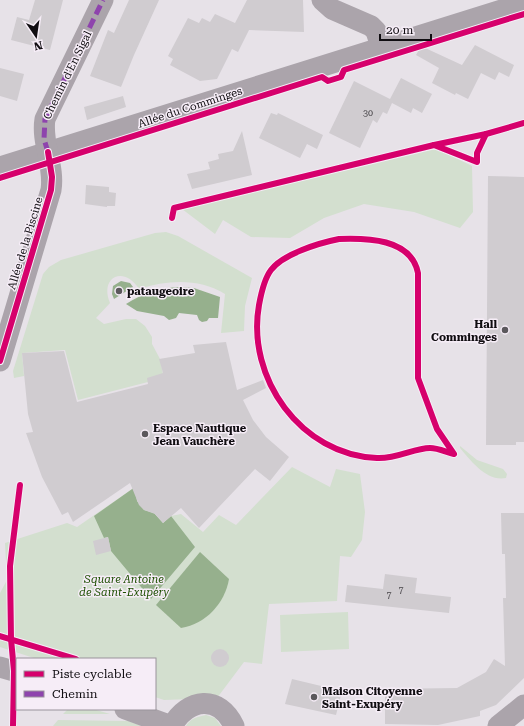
<svg xmlns="http://www.w3.org/2000/svg" width="524" height="726" viewBox="0 0 524 726" font-family="'Roboto Serif',serif">
<rect width="100%" height="100%" fill="#e7e2e8"/>
<g fill="#d3dfcf">
<polygon points="432,150 439,150 472,166 473,212 460,228 414,212 364,204 324,218 290,238 251,237 223,220 215,234 182,209"/>
<path d="M166,232L178,236L252,278L245,306L244,331L221,333L225,294C199,278 168,280 139,289C124,265 99,277 110,303L96,318L104,324L126,319H136L145,326L152,337V344L160,359L163,374L150,378L148,382L78,400L65,350L22,353L24,376L14,378L13,371L43,274L49,267L61,260L155,233Z"/>
<path d="M460,446L477,460L503,469L507,474L506,478C487,482 471,461 460,448Z"/>
<polygon points="292,467 330,487 336,469 360,474 365,512 362,540 351,557 340,556 337,601 269,604 262,664 244,662 217,698 164,700 155,697 155,659 37,659 0,647 0,593 7,580 5,543 67,523 77,527 135,487 135,496 139,505 145,510 154,513 163,523 171,516 181,514 203,532 219,515 236,525"/>
<polygon points="348,612 349,649 281,652 280,615"/>
<polygon points="68,709 93,709 110,714 63,714"/>
<path d="M206,715L215,718L221,726H186C191,718 197,717 206,715Z"/>
<polygon points="58,720 128,721 142,726 53,726"/>
</g>
<g fill="#96b08d">
<polygon points="121,281 130,283 133,287 114,299 112,294 113,286"/>
<path d="M178,287L194,288L220,297L218,318H209L207,321L202,322L199,320L197,315L179,313L176,318L169,320L164,316L137,311L126,304C143,293 158,289 178,287Z"/>
<polygon points="135,487 137,501 144,510 154,513 163,523 171,516 195,547 151,599 111,551 108,537 104,538 94,516"/>
<path d="M200,552L229,579C225,603 206,624 181,628L156,605Z"/>
</g>
<g fill="#d0ccd0">
<polygon points="35,0 63,0 50,50 11,40 17,17 29,20"/>
<polygon points="129,0 159,0 134,55 121,87 90,76 108,30 114,33"/>
<polygon points="247,0 303,0 304,32 249,30 238,52 232,49 217,79 200,81 170,65 173,59 168,56 188,18 199,23 202,18 210,22 215,14 235,23"/>
<polygon points="475,45 514,65 509,77 499,72 495,80 481,73 468,99 456,93 455,95 432,83 439,68 416,55 420,48 423,47 462,65"/>
<polygon points="0,68 24,74 17,101 0,96"/>
<polygon points="401,78 432,94 422,113 413,108 411,113 392,103 387,114 383,112 377,123 373,120 360,148 329,133 354,81 390,99"/>
<polygon points="123,96 126,107 87,120 84,107"/>
<polygon points="271,113 277,115 278,113 323,135 317,149 307,144 300,158 259,138"/>
<polygon points="242,131 252,175 192,189 187,174 210,169 208,162 219,159 218,154 233,151"/>
<polygon points="488,176 524,177 524,442 516,442 516,445 486,445"/>
<polygon points="86,185 109,187 109,192 116,193 115,206 107,206 107,207 85,204"/>
<polygon points="226,342 237,390 263,380 266,388 243,400 253,420 266,437 289,457 270,481 255,469 199,528 181,508 163,523 155,514 144,510 139,505 130,483 73,522 68,512 62,515 42,477 26,433 33,432 28,414 22,353 64,351 77,402 148,384 147,378 163,373 159,359 195,353 193,345"/>
<polygon points="501,513 524,513 524,678 496,705 480,711 480,716 438,725 385,724 385,689 457,688 486,672 494,659 505,666 503,598 506,598 505,554 502,554"/>
<polygon points="108,537 111,551 96,555 93,541"/>
<polygon points="385,574 417,578 415,593 451,597 449,613 345,602 347,585 383,589"/>
<circle cx="220" cy="658" r="9"/>
<polygon points="292,679 342,691 336,715 285,704"/>
</g>
<g fill="none" stroke-linecap="round" stroke-linejoin="round">
<g stroke="#aba4ab" stroke-width="21">
<polyline points="322,0 332,9 371,26 376,31 381,47"/>
<polyline points="0,167 524,3"/>
<path d="M0,361L51,190C55,166 41,143 45,119L103,0"/>
<polyline points="0,667 17,672"/>
<polyline points="125,709 172,726"/>
<path d="M172,726C188,698 219,694 234,726"/>
<polyline points="498,726 524,705"/>
</g>
<polyline stroke="#8e44ad" stroke-width="5" stroke-dasharray="10 5" stroke-linecap="butt" points="48,152 44,139 45,119 103,0"/>
<defs>
<g id="cycleway">
<polyline points="434,145 486,134"/>
<polyline points="0,178 322,77 328,81 341,77 344,70 524,14"/>
<polyline points="172,218 174,208 434,145 477,162 477,153 486,134 524,123"/>
<path d="M339,239C366,238 411,238 418,273V378L437,429L454,454C446,452 438,448 430,448C414,448 397,459 377,458C301,455 246,378 259,305C261,294 264,279 271,270C283,254 319,243 339,239Z"/>
<polyline points="0,361 51,190 52,177 48,152"/>
<polyline points="0,636 76,659"/>
<polyline points="13,726 14,671 11,639 10,566 20,485"/>
</g>
</defs>
<use href="#cycleway" stroke="#f6edf7" stroke-width="8"/>
<use href="#cycleway" stroke="#d6006c" stroke-width="6"/>
</g>
<g fill="#5b585c" stroke="#f6edf7" stroke-width="1.5">
<circle cx="119" cy="291" r="4"/>
<circle cx="505" cy="330" r="4"/>
<circle cx="145" cy="434" r="4"/>
<circle cx="314" cy="697" r="4"/>
</g>
<g text-anchor="middle" stroke-width="3" stroke-linejoin="round" paint-order="stroke">
<g font-size="9" fill="#423f43">
<text x="368" y="116">30</text>
<text x="401" y="593">7</text>
<text x="389" y="598">7</text>
</g>
<g font-size="11" fill="#100d11" stroke="#f6edf7">
<text transform="translate(67 75) rotate(-64)" y="4">Chemin d'En Sigal</text>
<text transform="translate(190 107) rotate(-18)" y="4">Allée du Comminges</text>
<text transform="translate(25 243) rotate(-73)" y="4">Allée de la Piscine</text>
</g>
<g font-size="11" font-weight="bold" fill="#100d11" stroke="#f6edf7" text-anchor="start">
<text x="127" y="295">pataugeoire</text>
<text x="497" y="328" text-anchor="end">Hall<tspan x="497" dy="13">Comminges</tspan></text>
<text x="153" y="432">Espace Nautique<tspan x="153" dy="13">Jean Vauchère</tspan></text>
<text x="322" y="695">Maison Citoyenne<tspan x="322" dy="13">Saint-Exupéry</tspan></text>
</g>
<g font-size="11" font-style="italic" fill="#1c4f00" stroke="#f6edf7">
<text x="124" y="583">Square Antoine<tspan x="124" dy="13">de Saint-Exupéry</tspan></text>
</g>
</g>
<rect x="16" y="658" width="140" height="52" fill="#f6edf7" stroke="#9a939b"/>
<rect x="24" y="671" width="20" height="6" fill="#d6006c" stroke="#9a939b"/>
<text x="52" y="678" font-size="12" fill="#100d11">Piste cyclable</text>
<rect x="24" y="691" width="20" height="6" fill="#8e44ad" stroke="#9a939b"/>
<text x="52" y="698" font-size="12" fill="#100d11">Chemin</text>
<g transform="translate(36 36) rotate(167)" stroke="#f6edf7" stroke-width="3" paint-order="stroke">
<path d="M0-3L7 15L0 10L-7 15Z" fill="#100d11"/>
<text y="-6" font-size="11" font-weight="bold" text-anchor="middle" fill="#100d11">N</text>
</g>
<path d="M380 34v6h51v-6" fill="none" stroke="#100d11" stroke-width="2"/>
<text x="386" y="34" font-size="12" fill="#100d11" stroke="#f6edf7" stroke-width="3" paint-order="stroke">20 m</text>
</svg>
